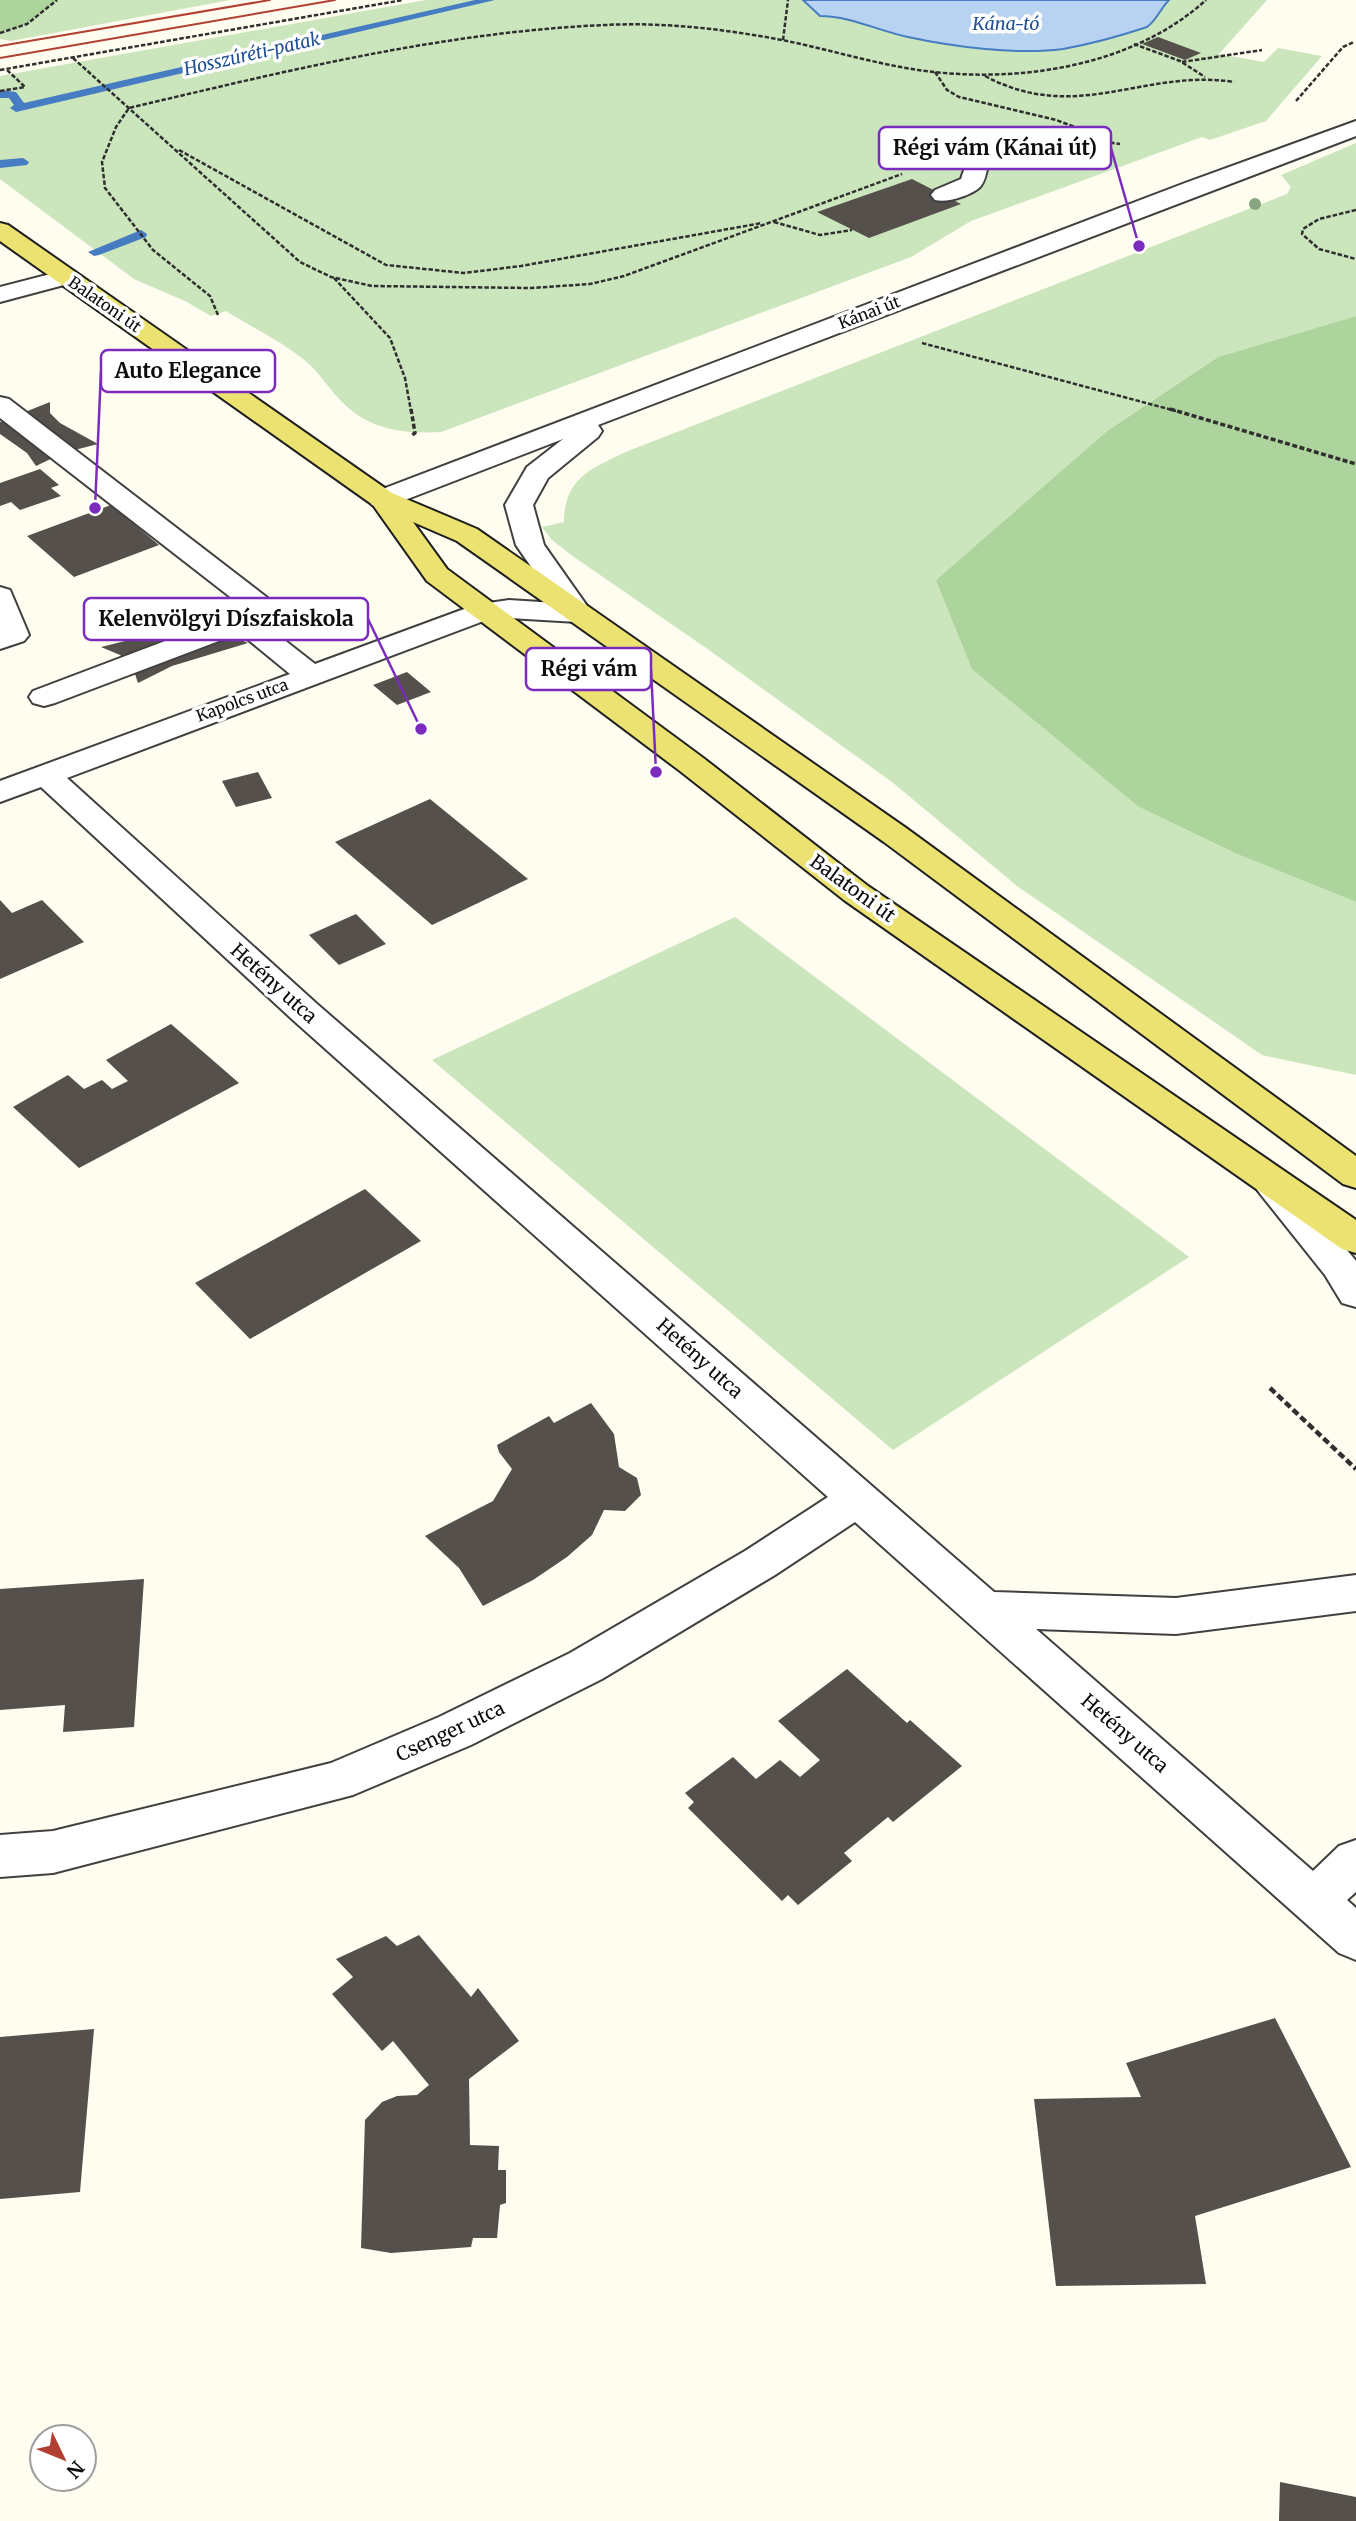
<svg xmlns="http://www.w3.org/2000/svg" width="1356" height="2521" viewBox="0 0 1356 2521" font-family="Merriweather,serif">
<rect width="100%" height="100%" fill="#fefdef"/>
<g fill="#cbe5bc">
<polygon points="57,0 230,0 11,41 0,39 0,33 27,24"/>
<path d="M426,0H803L820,16C850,16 879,31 908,37C954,47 1017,55 1063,49C1091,45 1120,36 1147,27C1157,20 1160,9 1169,0H1267L1219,54L1264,62L1278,48L1322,56L1266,121L1210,140L1202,137L971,221L911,257L441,432C403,434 369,430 341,401C330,390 321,375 309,364C285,343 253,328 226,311L211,316L185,301L134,279L0,179V76Z"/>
<path d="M1356,143V316L1218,357L1107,431L936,580L1139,807L1237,854L1356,902V1075L1262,1055L1017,886L892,782L709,650L574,557L552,540L542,527L564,522C564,478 592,468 628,451L1287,194L1291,187L1281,175Z"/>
<polygon points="735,917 1189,1257 893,1450 432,1060"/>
</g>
<g fill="#add49c">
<polygon points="0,0 57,0 27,24 0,33"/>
<polygon points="1356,316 1356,902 1237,854 1139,807 972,669 936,580 1107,431 1218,357"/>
</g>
<path fill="#b8d3f1" stroke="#467cc1" stroke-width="2" d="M803,0H1169C1160,9 1157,20 1147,27C1120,36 1091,44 1063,49C1017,55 954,47 908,37C879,31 850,16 820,16Z"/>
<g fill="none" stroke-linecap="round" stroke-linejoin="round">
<g fill="#467cc1" fill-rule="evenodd">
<polygon points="475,0 495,0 16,112 10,108 14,105 9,98 0,98 0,90 16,92 24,103"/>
<polygon points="23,158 29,162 27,165 0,168 0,160"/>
<polygon points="141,230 147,234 146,237 99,255 94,256 88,252"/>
</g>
</g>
<g fill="#55504b">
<polygon points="1158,37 1201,53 1185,60 1142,44"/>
<polygon points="912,179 961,204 869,238 817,212"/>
<polygon points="50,402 50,413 60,423 98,444 63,453 36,466 27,453 0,434 0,422"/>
<polygon points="40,469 59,485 51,488 61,496 20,510 11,502 0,506 0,483"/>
<polygon points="111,505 159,545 74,577 27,536"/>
<polygon points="205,608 213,622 227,634 248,643 172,666 138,683 133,668 120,655 101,647 141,637"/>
<polygon points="407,672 431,692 397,705 373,685"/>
<polygon points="258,772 272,798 236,807 222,781"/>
<polygon points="430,799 528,879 432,925 335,842"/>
<polygon points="0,900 12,913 42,900 84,942 0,979"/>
<polygon points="356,914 386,944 339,965 309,935"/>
<polygon points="171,1024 239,1083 79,1168 13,1107 68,1075 84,1089 102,1080 112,1089 128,1081 106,1060"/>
<polygon points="365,1189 421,1241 250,1339 195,1283"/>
<polygon points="591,1403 614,1434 619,1467 637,1478 641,1495 625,1511 604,1510 592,1535 567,1557 533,1580 483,1606 459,1568 425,1536 493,1501 512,1469 499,1452 497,1445 549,1416 554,1423"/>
<polygon points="144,1579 134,1727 63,1732 65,1705 0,1710 0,1589"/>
<polygon points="847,1669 907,1723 910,1720 962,1766 893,1822 888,1817 844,1853 852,1861 798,1905 788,1895 782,1901 688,1808 694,1802 685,1793 733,1757 756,1779 780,1760 800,1777 820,1760 778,1721"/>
<polygon points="419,1935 471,1997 478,1988 519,2041 469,2079 470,2145 499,2146 498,2170 506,2170 506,2203 500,2205 497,2238 473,2238 471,2247 391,2253 361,2248 365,2120 382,2102 397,2096 417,2095 429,2085 393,2041 382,2051 332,1994 353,1977 336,1959 386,1936 397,1946"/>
<polygon points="1275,2018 1351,2167 1195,2216 1206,2284 1056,2286 1034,2099 1141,2097 1126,2063"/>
<polygon points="94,2029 80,2192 0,2199 0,2037"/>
<polygon points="1280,2482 1356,2497 1356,2521 1279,2521"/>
</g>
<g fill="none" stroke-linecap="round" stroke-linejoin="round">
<defs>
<g id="minor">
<polygon points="1356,121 1356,136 598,425 602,431 598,437 548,478 533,505 544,545 592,613 587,619 577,622 509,618 489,619 67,778 317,1004 994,1592 1176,1598 1356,1575 1356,1611 1176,1634 1036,1629 1313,1871 1339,1846 1356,1840 1356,1892 1347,1900 1356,1908 1356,1960 1339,1953 855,1522 775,1575 602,1679 471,1745 353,1795 53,1873 0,1877 0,1835 53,1831 331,1763 439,1717 570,1653 745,1551 828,1497 293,1020 41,787 0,802 0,781 290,674 240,633 55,703 44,706 33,703 29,697 33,691 247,610 0,418 0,397 9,399 278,606 283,612 278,618 264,624 315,664 475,605 509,600 556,603 516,545 505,505 527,467 563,439 392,505 382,507 372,505 368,499 372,493 1185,183"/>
<path d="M962,145L970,147L988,166C986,172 985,183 979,188C969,196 947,203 935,200L931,195L935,190L961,179L965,167L951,152L954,147Z"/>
<polygon points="66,270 75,272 78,277 75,282 0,302 0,287"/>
<polygon points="0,587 10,590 29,635 24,641 0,649"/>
<polygon points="1271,1169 1284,1173 1356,1261 1356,1307 1342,1303 1325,1275 1258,1191 1252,1182 1258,1173"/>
</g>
<polygon id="major" points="0,223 8,225 392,493 477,529 906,828 1356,1156 1356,1188 1343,1184 884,842 457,541 413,522 447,569 702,757 868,886 1356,1220 1356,1253 1342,1249 844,900 680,771 427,581 373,505 0,241"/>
</defs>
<use href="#minor" stroke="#404040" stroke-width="4"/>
<use href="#major" stroke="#1e1e1e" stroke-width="4"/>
<g stroke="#2f2f2f" stroke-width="2.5" stroke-dasharray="4.5 2" stroke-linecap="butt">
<polyline points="0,33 27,24 57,0"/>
<polyline points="783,40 788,0"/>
<polyline points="1134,44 1180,61 1205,77"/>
<polyline points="73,58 300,262 331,277 372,286 531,288 590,284 624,276 902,174"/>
<polyline points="1182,62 1262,50"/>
<polyline points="0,70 403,0"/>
<polyline points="935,72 947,90 959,97 1056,120 1110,140"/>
<path d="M985,76C1077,125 1144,68 1234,82"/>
<polyline points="0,91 25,87 6,69"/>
<polyline points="1296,101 1343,47 1354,42"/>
<polyline points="1013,139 1075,137 1120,144"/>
<polyline points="179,150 386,265 464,273 521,266 762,223"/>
<polyline points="1356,210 1319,219 1303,229 1302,234 1319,249 1356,259"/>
<polyline points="774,222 820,235 852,230"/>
<polyline points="334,278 390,338 405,378 411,411"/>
<path d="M218,315L210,296L153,250L105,188L102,162L116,127L129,108C286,71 443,32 605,25C664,22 724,29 782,40C827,49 872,63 918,70C1015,84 1131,68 1206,0"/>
<polyline points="922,343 1176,411"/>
</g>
<g stroke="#2f2f2f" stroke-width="3.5" stroke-dasharray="5 2.5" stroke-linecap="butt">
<polyline points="411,409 415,433 412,435"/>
<polyline points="1170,409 1356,464"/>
</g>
<polyline stroke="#2f2f2f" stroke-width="4.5" stroke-dasharray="7 3.5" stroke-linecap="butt" points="1270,1388 1356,1469"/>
<use href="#minor" fill="#fff" fill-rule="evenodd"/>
<use href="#major" fill="#ece271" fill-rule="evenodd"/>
<g stroke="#b14032" stroke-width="2">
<polyline points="0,46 270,0"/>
<polyline points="0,58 335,0"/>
</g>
</g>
<circle fill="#87a67f" cx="1255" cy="204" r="6"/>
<g text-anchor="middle" stroke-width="7" stroke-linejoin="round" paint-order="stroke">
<g font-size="16" fill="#0d0d0d" stroke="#fff">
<text transform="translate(105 304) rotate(35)" y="6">Balatoni út</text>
<text transform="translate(869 312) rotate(-21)" y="6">Kánai út</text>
<text transform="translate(242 700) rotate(-20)" y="6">Kapolcs utca</text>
</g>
<g font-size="18" font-style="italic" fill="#225094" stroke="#fff">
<text x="1006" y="30">Kána-tó</text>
<text transform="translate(252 54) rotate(-13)" y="6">Hosszúréti-patak</text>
</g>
<g font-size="19" fill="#0d0d0d" stroke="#fff">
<text transform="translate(853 888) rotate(36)" y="7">Balatoni út</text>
<text transform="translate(274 983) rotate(42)" y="7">Hetény utca</text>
<text transform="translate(700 1358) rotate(42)" y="7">Hetény utca</text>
<text transform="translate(450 1731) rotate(-25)" y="7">Csenger utca</text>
<text transform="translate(1125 1733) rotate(41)" y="7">Hetény utca</text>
</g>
</g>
<path fill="none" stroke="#7b2cbf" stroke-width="2.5" d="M1139 246L1111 148M95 508L101 371M421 729L368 619M656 772L651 669"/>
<g fill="#7b2cbf" stroke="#fff" stroke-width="2.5">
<circle cx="1139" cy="246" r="7"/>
<circle cx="95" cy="508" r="7"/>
<circle cx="421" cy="729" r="7"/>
<circle cx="656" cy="772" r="7"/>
</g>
<g fill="#fff" stroke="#7b2cbf" stroke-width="2.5">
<rect x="879" y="127" width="232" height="42" rx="7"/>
<rect x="101" y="350" width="174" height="42" rx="7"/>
<rect x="84" y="598" width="284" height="42" rx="7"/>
<rect x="526" y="648" width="125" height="42" rx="7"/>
</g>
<g font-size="21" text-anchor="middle" font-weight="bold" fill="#0d0d0d">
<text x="995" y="155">Régi vám (Kánai út)</text>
<text x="188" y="378">Auto Elegance</text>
<text x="226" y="626">Kelenvölgyi Díszfaiskola</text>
<text x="589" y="676">Régi vám</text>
</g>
<g transform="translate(63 2458) rotate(133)"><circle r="33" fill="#ffffff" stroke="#9e9e9e" stroke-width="2"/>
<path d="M0-5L12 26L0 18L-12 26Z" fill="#b14032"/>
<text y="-10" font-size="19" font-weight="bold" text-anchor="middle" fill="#0d0d0d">N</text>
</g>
</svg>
